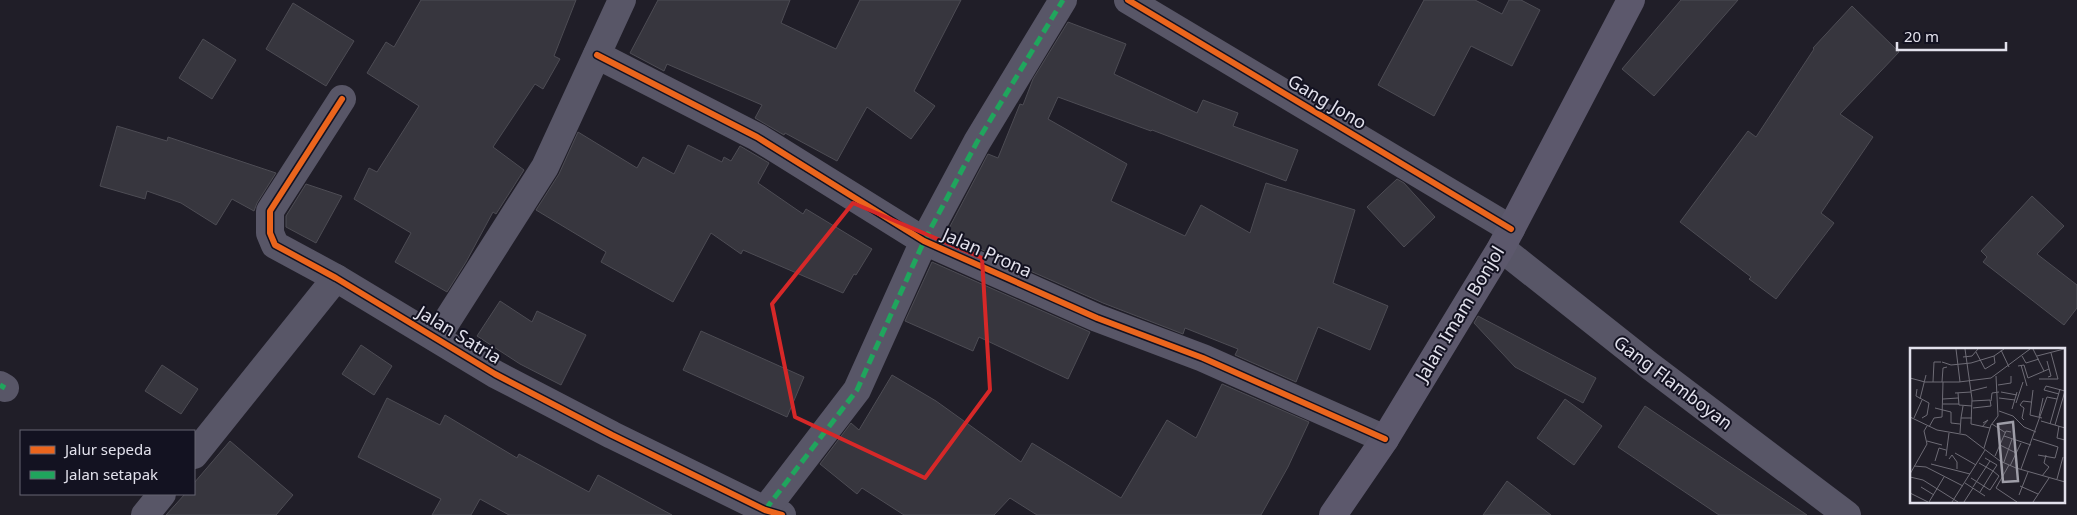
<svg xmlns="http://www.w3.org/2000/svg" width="2077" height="515" viewBox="0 0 2077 515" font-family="'Noto Sans',sans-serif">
<rect width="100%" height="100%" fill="#201e28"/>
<g fill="#37363e" stroke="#4d4c54">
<polygon points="421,0 576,0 554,56 560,59 543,89 535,84 493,147 524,170 496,214 493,212 466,262 447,292 395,262 411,233 354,199 369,168 377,172 419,106 367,73 386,42 394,47"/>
<polygon points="658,0 790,0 781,23 836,49 860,0 961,0 914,91 935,106 911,139 867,107 837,161 785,133 784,135 755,118 762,105 667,64 664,71 630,53"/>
<polygon points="1424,0 1475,0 1502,14 1509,0 1521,0 1540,10 1512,66 1471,46 1434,116 1378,85"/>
<polygon points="1681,0 1738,0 1654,96 1622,69"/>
<polygon points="293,3 354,41 326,86 266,49"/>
<polygon points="1852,6 1899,52 1840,114 1873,137 1821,213 1834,223 1776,299 1749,279 1751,277 1680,222 1748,131 1756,137 1814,49 1813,48"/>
<polygon points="1068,22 1126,44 1114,74 1197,113 1203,100 1238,113 1233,126 1298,150 1286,181 1152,130 1151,131 1058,97 1048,119 1127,164 1111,201 1185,236 1201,205 1250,233 1266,183 1355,210 1333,283 1388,306 1370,350 1318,327 1296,382 1235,355 1238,349 1185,328 1183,334 1103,303 946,234 988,154 998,158 1020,104 1023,105 1033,79"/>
<polygon points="203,39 236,60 212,99 179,78"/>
<polygon points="117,126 167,141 168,137 276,173 257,203 254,211 232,199 216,225 181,203 147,191 145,199 100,186"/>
<polygon points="578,132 637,168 643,157 674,174 688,145 722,162 724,157 731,161 740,146 769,163 758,183 803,214 806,209 872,249 856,275 854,274 843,293 743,250 741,254 711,233 673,302 601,262 606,252 536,210 559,174"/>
<polygon points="1397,179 1404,183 1435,217 1404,247 1367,207"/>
<polygon points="306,184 342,196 316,243 286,227 286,216"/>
<polygon points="2032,196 2064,226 2037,254 2077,285 2077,308 2064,325 1983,262 1987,257 1981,251"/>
<polygon points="932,262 1090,332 1068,379 979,337 973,351 905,321"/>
<polygon points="500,301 532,322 537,311 586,335 561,385 520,364 477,336"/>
<polygon points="1478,316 1596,378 1583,403 1515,367 1474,323"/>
<polygon points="701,331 804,377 787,417 683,370"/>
<polygon points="361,345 392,366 374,395 342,374"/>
<polygon points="162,365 198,389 181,414 145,391"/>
<polygon points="892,375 936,401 1021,462 1032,443 1121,498 1167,420 1196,438 1222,384 1309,422 1288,467 1261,515 1037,515 1010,498 994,515 904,515 862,488 857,494 820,464 851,423 859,430"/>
<polygon points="387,398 440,425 445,415 517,458 519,454 589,492 598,475 672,515 509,515 480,499 471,515 432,515 441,499 358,457"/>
<polygon points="1565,399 1602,426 1574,465 1537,438"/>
<polygon points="1645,406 1807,515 1719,515 1618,447"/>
<polygon points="230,441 293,495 276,515 166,515 185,494 194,494 194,483"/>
<polygon points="1507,481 1551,515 1483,515"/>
</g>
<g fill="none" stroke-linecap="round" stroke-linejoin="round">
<g stroke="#585667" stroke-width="28">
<polyline points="1128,0 1511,229"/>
<polyline points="597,55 757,137 924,241 1097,318 1203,358 1385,439"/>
<polyline points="342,99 270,211 270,233 275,245 336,278 495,374 612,435 765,510 782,515"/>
<polyline points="1501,248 1650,366 1847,515"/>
<polyline points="436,338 545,167 622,0"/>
<polyline points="0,385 5,388"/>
<polyline points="194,455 336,278"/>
<polyline points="765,510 857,390 924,241 977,142 1063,0"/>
<polyline points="145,515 162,494"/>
</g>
<polyline stroke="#5c586c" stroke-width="28" points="1333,515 1385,439 1501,248 1631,0"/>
<g stroke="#20a55d" stroke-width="5" stroke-dasharray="10 5" stroke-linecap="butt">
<polyline points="0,385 5,388"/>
<polyline points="765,510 857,390 924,241 977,142 1063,0"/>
</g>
<defs>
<g id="cycleway">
<polyline points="1128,0 1511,229"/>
<polyline points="597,55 757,137 924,241 1097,318 1203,358 1385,439"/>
<polyline points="342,99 270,211 270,233 275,245 336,278 495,374 612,435 765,510 782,515"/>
</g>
</defs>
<use href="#cycleway" stroke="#131221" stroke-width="9"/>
<use href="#cycleway" stroke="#eb651d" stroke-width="6"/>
</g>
<path fill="none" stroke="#d62828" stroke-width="4" stroke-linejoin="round" d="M853,203L982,258L990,390L925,478L795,417L772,304Z"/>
<g text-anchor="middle" stroke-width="4" stroke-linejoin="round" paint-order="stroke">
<g font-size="18" fill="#e2e1ec" stroke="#131221">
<text transform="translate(1327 102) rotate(31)" y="6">Gang Jono</text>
<text transform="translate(987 253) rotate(24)" y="6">Jalan Prona</text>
<text transform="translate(1460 314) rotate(-59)" y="6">Jalan Imam Bonjol</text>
<text transform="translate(459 335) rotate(31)" y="6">Jalan Satria</text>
<text transform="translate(1673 383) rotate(37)" y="6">Gang Flamboyan</text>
</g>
</g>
<g transform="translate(1910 348)">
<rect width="155" height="155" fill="#201e28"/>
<path fill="none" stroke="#6e6c76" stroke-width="1" d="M46,1L50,34M55,1L62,51L61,76L80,80M123,1L134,23M91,2L99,19M66,4L75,21L85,15L84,8M112,8L116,15L129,11M127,8L154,1M53,9L62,8L68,1M137,13L141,28L138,29M32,14L41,17L61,15L84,8L94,1M111,17L117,38M108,18L114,17L118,30L139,21M0,30L15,34H49L81,30L120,1M129,31H148L141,5M23,34L24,14H31M32,34L33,20L37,19M88,37L101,35V28M7,41L6,48L19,55L17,67L12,70M123,42L120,67L132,70M61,43L77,39M91,44L107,47M45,45L61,44M48,45L49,57L62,58M89,50L105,52M10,51L16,27M33,51L48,50M62,53L80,52L81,58L63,60M81,53L82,45L89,44M106,55L113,34M33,56H49M53,58L51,70H62M25,60L41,64V75L50,76M102,61L107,44M89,63L103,68L114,79L126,84M0,69L27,82L56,87L90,113L106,120L155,134M129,69L133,50M4,70L12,52M114,72L112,70L114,60L110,57L113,53L121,54M131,73L155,80M82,76L96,85M140,76L150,41M145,77L155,43L136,38L134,42L149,46M149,78L147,90L155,92M19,79L24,70L32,69L33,34M72,79L78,72L73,75M50,85L51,70M94,88L121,97M123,91L148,99L145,110L128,107M17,93L32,97M90,97L106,105M74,100L81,77L88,68L86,28M45,105L66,117M36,108L39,85M85,108L96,83L101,84M39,111L42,107L47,114V121M25,113L29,100L36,102M94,114L102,91M69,115L83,123L70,144M21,116L60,126M99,117L86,140L107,154M4,118L16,119L53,138M100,118L111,95M111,121L137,49L147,51M0,126L17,96L14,83L17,78M132,128L139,119L134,115L136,107M0,129L13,132L48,154M61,130L80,142L89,128L83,123L87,117L75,110M147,131L153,109M55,135L75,148M110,138L128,146M11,139L24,147M63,139L80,113M0,145L18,154M109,147L118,124M19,154L34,129M42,154L75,102M54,154L63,140M123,154L139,130"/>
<path fill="#9e9da7" fill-opacity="0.15" stroke="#9e9da7" stroke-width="2.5" d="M103,74L108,133L93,134L88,76Z"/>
<rect width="155" height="155" fill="none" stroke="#e2e1ec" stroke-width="2.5"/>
</g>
<rect x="20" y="430" width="175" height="65" fill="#131221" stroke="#666572"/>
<rect x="30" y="446" width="25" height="8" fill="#eb651d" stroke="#666572"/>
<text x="65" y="455" font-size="15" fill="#e2e1ec">Jalur sepeda</text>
<rect x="30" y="471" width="25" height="8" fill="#20a55d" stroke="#666572"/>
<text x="65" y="480" font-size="15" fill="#e2e1ec">Jalan setapak</text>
<path d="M1897 42v8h109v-8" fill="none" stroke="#e2e1ec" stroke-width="2.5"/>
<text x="1904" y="42" font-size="15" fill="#e2e1ec" stroke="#131221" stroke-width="4" paint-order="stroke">20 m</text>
</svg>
